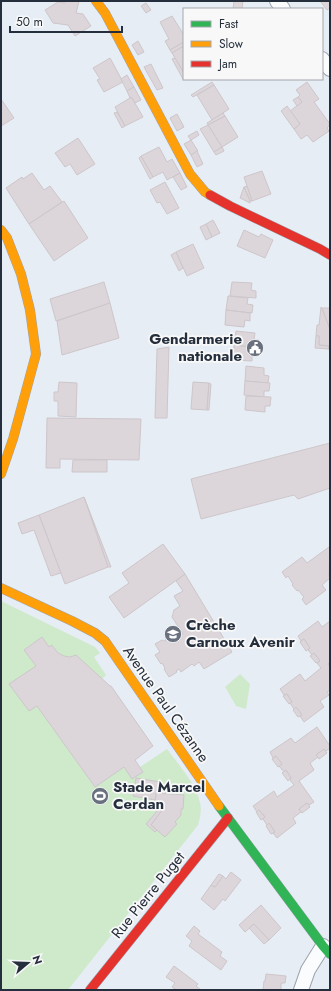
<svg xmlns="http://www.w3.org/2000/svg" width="331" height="991" viewBox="0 0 331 991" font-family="Jost,sans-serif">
<rect width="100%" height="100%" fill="#e7edf5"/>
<g fill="#ceeacb">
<path d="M1,601L95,647L100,653L94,657L106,675L102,679L76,655C64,659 59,655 53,645L49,647L42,637L24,650L36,666L9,684L29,711L37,706L95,787L124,767L132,779L142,772L140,767L167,749C178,764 197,785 200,803C202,810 200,818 198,825L68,990H1Z"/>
<polygon points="240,674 250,684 246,709 236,706 225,687"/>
</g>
<g fill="#dcd6da" stroke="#cdc6ca">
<polygon points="65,1 79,1 76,13 83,14 91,26 75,36 68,25 53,23 45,10 58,2 65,3"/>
<polygon points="234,1 243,1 242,9 233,9"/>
<polygon points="320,1 330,1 330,8 327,10"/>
<polygon points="146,3 151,10 146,13 141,6"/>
<polygon points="172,16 184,35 184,42 170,50 165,41 169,39 160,22"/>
<polygon points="138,41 144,52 138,55 132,45"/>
<polygon points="184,42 184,46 172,53 170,50"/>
<polygon points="184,46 184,73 172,53"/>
<polygon points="110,58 123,82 104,92 97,80 100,79 93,68"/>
<polygon points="175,58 184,73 183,79 172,59"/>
<polygon points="151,64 163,88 157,90 144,67"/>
<polygon points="127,75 134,87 127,91 121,79"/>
<polygon points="212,82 214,85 193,97 191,95"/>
<polygon points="307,82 319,99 314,102 330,124 330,125 327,128 329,131 313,142 307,135 301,139 294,129 300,124 290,111 302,102 298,97 300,95 296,90"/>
<polygon points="214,85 229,109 212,120 197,95"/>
<polygon points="134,87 141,100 135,103 132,98 130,98 127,91"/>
<polygon points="298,97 302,102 297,106 293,100"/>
<polygon points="130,98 132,98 143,117 125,126 115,107"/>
<polygon points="1,99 14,118 1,126"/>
<polygon points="287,106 300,124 294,129 281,111"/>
<polygon points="117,112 125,126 122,128 114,113"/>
<polygon points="223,113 225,116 208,125 207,123"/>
<polygon points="177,114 184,127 177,131 170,118"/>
<polygon points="225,116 238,137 222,147 208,125"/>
<polygon points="208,125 222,147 214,152 200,129"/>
<polygon points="197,131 199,135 191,140 188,136"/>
<polygon points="78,138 95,164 77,175 70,164 65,167 55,153"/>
<polygon points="191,140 198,151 191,155 184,144"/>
<polygon points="159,147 167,162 172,159 180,173 167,180 163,172 153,177 141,156"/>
<polygon points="222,147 224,151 216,155 214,152"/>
<polygon points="197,151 203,164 197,167 191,155"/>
<polygon points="141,156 153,177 150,179 139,158"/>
<polygon points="262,171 271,194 252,201 244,177"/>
<polygon points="32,173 44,190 50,186 62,202 29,224 6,188 22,177 23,179"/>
<polygon points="180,173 187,187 181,190 173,177"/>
<polygon points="165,182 179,208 167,214 160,202 157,203 150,190"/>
<polygon points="247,186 252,201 250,201 244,187"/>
<polygon points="244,187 250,201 250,203 240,198"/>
<polygon points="64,201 88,238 54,261 29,224"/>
<polygon points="213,220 220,233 212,237 206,224"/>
<polygon points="206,224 212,237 206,240 200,227"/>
<polygon points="244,230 259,237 261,234 273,240 265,258 237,246"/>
<polygon points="193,244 204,268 187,276 176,252"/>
<polygon points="176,252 183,268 179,271 171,255"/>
<polygon points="104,282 110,303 56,321 50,299"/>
<polygon points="232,282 252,283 251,290 256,291 256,298 230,296"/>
<polygon points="228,296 248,298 247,304 253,305 252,313 226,310"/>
<polygon points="110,303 119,338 62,355 57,321"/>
<polygon points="321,307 322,308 330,329 330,350 328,349 329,346 319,345 319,336 316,336 317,325 319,325"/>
<polygon points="322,308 330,308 330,329"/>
<polygon points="226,310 250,313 250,321 245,320 244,327 225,325"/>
<polygon points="236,331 255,333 254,339 259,340 258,348 234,345"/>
<polygon points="316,336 319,336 319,345 329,346 328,349 315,348"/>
<polygon points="234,345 258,348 257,356 252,356 252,361 233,360"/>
<polygon points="169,347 167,418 155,418 157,349"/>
<polygon points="246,366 264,368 264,375 269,376 268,383 245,381"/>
<polygon points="245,381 270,383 269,391 264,391 264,397 244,395"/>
<polygon points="59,382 77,383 76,417 58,416 58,401 54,401 54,392 58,392"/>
<polygon points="193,382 209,383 207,410 191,409"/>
<polygon points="209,383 211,384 209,410 207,410"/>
<polygon points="246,396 271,397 270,406 265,406 265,412 245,410"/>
<polygon points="47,418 141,419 139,460 60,459 60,468 46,468"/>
<polygon points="330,443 330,488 298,499 294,495 201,519 191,479"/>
<polygon points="73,460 107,460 107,472 72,472"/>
<polygon points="84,497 111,567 108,567"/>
<polygon points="84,497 108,567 65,584 39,515"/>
<polygon points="39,515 61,573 51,576 34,530 22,534 18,523"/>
<polygon points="163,544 185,574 124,618 109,597 129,583 122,573"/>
<polygon points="329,547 330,549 329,576 330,578 322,585 326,590 306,605 302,599 304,597 298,590 297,591 292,585 293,584 288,576 286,578 282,572 302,557 307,563"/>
<polygon points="185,574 232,652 204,669 199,662 194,666 192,664 181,672 179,669 176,671 177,672 169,677 164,669 165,668 162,663 161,664 155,655 160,652 155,644 162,640 164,641 166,640 165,637 171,634 174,639 183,634 172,617 174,610 180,606 174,596 183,591 176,581"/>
<polygon points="318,621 322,627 330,621 330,662 328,664 330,667 330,690 327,692 329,695 320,701 324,707 304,722 300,716 302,715 296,707 294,709 290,703 292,702 287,694 284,695 280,689 300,674 305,681 321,668 317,663 320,661 314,653 312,655 308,650 310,648 304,639 301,641 298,636"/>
<polygon points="42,637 49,647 52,645 58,653 64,656 70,657 76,655 110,686 111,686 153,746 135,760 143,772 132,779 124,767 95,787 37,706 29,711 9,684 36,666 24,650"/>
<polygon points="304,639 310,648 306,651 300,642"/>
<polygon points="314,653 320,661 316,663 310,656"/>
<polygon points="287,694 292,702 289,704 283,696"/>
<polygon points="296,707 302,715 298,717 293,710"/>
<polygon points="317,727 330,746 330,748 326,751 324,749 316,755 318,757 310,763 314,770 299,781 314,802 309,805 307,803 299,809 301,812 293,818 296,823 277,838 273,833 275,832 269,823 267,825 263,819 265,817 259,810 257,812 253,806 274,791 277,797 294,785 290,780 291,778 286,770 284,772 279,766 282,764 276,756 273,758 270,752 291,738 295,743"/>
<polygon points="324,749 327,753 319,759 316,755"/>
<polygon points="276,756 282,764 278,767 272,759"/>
<polygon points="286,770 291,778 288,781 282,773"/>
<polygon points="136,778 160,782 159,783 167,785 165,794 156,793 155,800 133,796"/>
<polygon points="156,793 184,795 183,809 181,809 181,815 175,822 177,824 165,837 151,825 162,810 162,806 155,805"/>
<polygon points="307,803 310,807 302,813 299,809"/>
<polygon points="158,810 162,810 151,825 157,830 155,832 146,824"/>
<polygon points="259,810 265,817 261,820 256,812"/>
<polygon points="269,823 275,832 271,834 266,826"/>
<polygon points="231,872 241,880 225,901 223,899 214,910 201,899 211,885 215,887 223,876 226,879"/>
<polygon points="219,874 223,876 215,887 211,885"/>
<polygon points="261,905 281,928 269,940 254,924 245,932 239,925"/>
<polygon points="254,924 269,940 264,944 249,928"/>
<polygon points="194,926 200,931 198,934 222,952 220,956 227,961 221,970 189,946 192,941 186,936"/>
<polygon points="174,966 198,984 196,986 201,990 177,990 172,987 175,983 166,977"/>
<polygon points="266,974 286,976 285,983 281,983 281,990 263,990 264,981 265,981"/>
</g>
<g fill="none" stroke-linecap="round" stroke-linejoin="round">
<defs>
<g id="street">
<polyline points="277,1 283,9"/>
<polyline points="322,59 330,69"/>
<polyline points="301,990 308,970 323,946"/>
</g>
<polyline id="fast" points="219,806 323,946 330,954"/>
<g id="slow">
<polyline points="96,1 105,13 190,174 205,192 210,195"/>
<polyline points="1,230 7,238 21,274 30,310 36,354 13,439 1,474"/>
<polyline points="1,588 72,621 95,633 105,641 219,806"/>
</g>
<g id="jam">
<polyline points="210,195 230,206 320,249 330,255"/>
<polyline points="90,990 228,818"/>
</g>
</defs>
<use href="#street" stroke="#9ca3ac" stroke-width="16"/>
<use href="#fast" stroke="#9ca3ac" stroke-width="10"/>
<use href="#slow" stroke="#9ca3ac" stroke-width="10"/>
<use href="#jam" stroke="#9ca3ac" stroke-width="10"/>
<use href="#street" stroke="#fbfcfe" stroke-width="14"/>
<use href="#fast" stroke="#30b455" stroke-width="9"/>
<use href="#slow" stroke="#ff9f0a" stroke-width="9"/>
<use href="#jam" stroke="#e5322d" stroke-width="9"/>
</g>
<defs>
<symbol id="civic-disc" viewBox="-11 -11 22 22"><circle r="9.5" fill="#68717d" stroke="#f8f8f8"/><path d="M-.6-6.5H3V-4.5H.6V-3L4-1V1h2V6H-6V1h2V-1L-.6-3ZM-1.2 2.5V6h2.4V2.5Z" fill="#fff"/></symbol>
<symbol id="school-disc" viewBox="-11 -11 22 22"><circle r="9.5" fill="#68717d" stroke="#f8f8f8"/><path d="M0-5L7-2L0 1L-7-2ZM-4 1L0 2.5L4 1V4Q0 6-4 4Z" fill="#fff"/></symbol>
<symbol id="stadium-disc" viewBox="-11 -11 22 22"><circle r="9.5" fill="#68717d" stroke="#f8f8f8"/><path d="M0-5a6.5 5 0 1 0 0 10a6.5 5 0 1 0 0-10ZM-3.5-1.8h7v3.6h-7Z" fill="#fff"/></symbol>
</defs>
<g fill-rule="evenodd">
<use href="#civic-disc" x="245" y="338" width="20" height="20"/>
<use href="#school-disc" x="163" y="624" width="20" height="20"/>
<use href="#stadium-disc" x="90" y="786" width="20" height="20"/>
</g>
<g text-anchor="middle" stroke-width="3.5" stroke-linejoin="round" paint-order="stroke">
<g font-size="15" font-weight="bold" fill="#242e3c" stroke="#f8f8f8" text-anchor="start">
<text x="242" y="344" text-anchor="end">Gendarmerie<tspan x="242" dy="17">nationale</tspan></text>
<text x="186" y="630">Crèche<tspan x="186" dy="17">Carnoux Avenir</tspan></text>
<text x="113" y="792">Stade Marcel<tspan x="113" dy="17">Cerdan</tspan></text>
</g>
<g font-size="15" fill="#242e3c" stroke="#f8f8f8">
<text transform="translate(166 704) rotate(55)" y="5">Avenue Paul Cézanne</text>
<text transform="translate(148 895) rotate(-51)" y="5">Rue Pierre Puget</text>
</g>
</g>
<rect width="331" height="991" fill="none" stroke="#242e3c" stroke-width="4"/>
<rect x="183" y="8" width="140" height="72" fill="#f8f8f8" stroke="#a3a7ad"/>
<rect x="191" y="21" width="20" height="6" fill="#30b455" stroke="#a3a7ad"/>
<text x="219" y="28" font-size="12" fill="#242e3c">Fast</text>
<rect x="191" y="41" width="20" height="6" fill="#ff9f0a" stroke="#a3a7ad"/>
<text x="219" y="48" font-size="12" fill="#242e3c">Slow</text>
<rect x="191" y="61" width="20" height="6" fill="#e5322d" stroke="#a3a7ad"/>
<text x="219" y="68" font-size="12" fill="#242e3c">Jam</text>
<g transform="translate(28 963) rotate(71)" stroke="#f8f8f8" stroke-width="3" paint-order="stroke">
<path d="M0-3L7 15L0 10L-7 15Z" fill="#242e3c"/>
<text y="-6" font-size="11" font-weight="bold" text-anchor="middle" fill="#242e3c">N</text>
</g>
<path d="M10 26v6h112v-6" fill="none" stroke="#242e3c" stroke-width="2"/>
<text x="16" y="26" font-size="12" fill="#242e3c" stroke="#f8f8f8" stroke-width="3" paint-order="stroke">50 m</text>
</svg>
